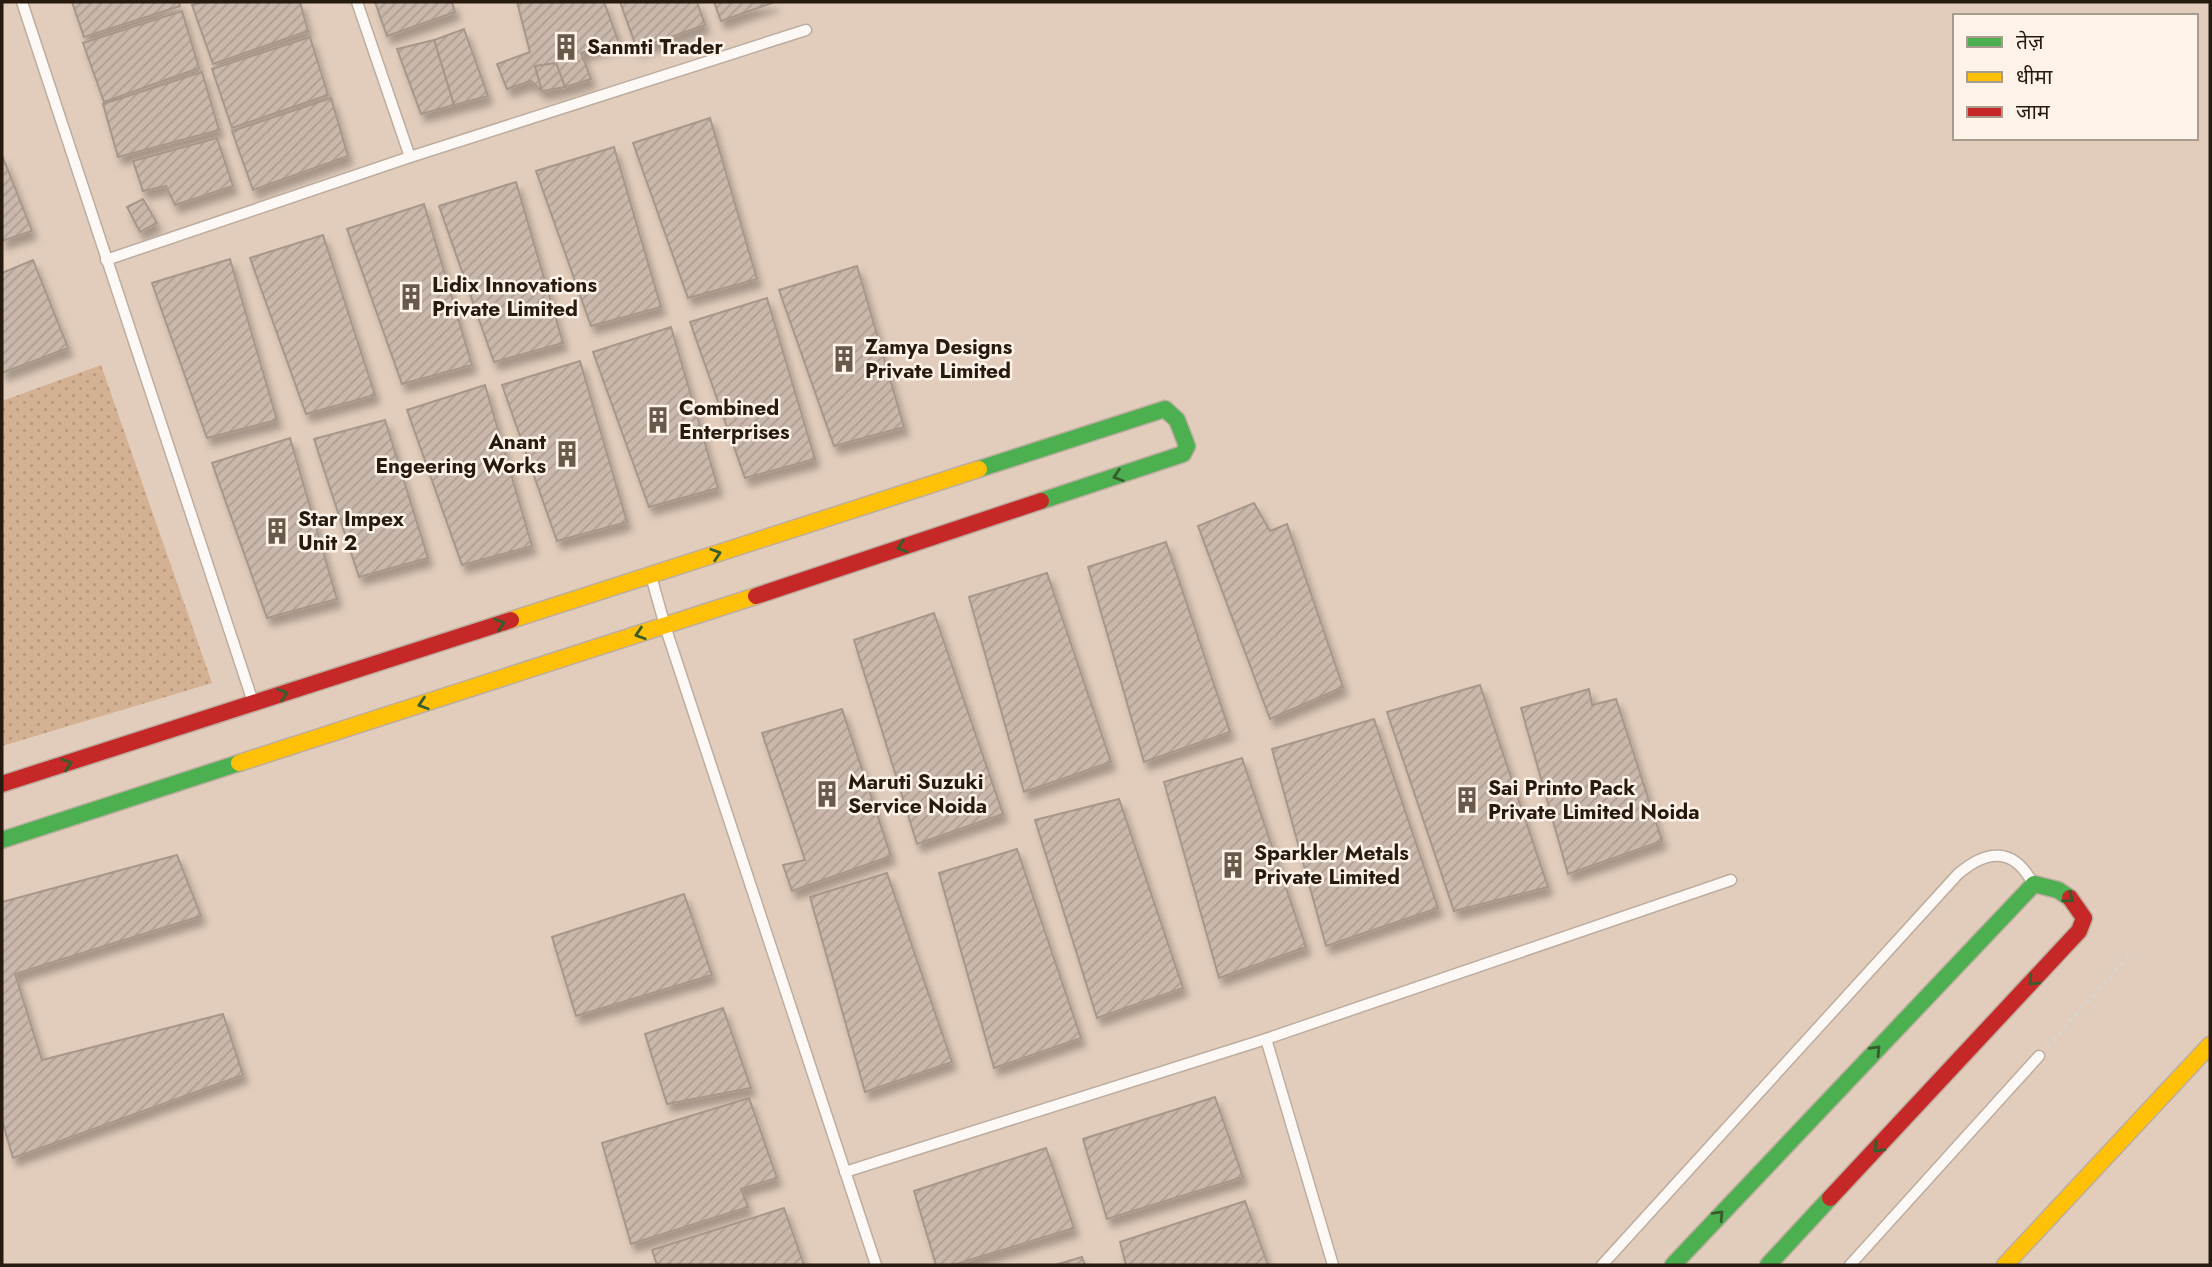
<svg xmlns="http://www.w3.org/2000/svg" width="2212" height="1267" viewBox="0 0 2212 1267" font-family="Jost,'Noto Sans Devanagari',sans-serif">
<defs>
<pattern id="grass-dots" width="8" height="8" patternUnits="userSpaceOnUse" patternTransform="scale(1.75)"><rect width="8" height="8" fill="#d4b193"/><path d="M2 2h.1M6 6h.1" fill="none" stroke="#b6987e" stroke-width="1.8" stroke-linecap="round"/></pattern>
<pattern id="building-hatch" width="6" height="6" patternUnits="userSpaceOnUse" patternTransform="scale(1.75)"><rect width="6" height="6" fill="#c9b8ab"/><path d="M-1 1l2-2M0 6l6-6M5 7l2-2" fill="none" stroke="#ad9e92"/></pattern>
<filter id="shadow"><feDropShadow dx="4.5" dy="8" stdDeviation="3.5" flood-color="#0004"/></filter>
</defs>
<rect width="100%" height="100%" fill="#e2cdbc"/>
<polygon fill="url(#grass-dots)" points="101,365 212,683 2,746 2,401"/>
<g fill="url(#building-hatch)" stroke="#a7978a" stroke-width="2" filter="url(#shadow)">
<polygon points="72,2 179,2 180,6 84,37"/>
<polygon points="204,2 300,2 308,31 213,64 192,5"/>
<polygon points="375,2 452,2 455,12 387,36"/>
<polygon points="517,2 604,2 619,43 581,53 591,79 565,87 556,63 535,66 542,91 531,81 507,89 497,64 530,52"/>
<polygon points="620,2 697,2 705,25 637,49"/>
<polygon points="714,2 775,2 721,21"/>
<polygon points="182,11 199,68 104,102 83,43"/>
<polygon points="464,29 488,96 454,105 434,40"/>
<polygon points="310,37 328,95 232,128 212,69"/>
<polygon points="434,40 454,105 421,114 397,49"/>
<polygon points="556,63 565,87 542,91 535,66"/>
<polygon points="202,72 219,130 118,157 103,104"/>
<polygon points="331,98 348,156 253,190 232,131"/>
<polygon points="710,118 757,279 688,298 633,143"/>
<polygon points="217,138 233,186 175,205 166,186 143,191 133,161"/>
<polygon points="614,147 661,307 591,326 536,171"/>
<polygon points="2,155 32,231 2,241"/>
<polygon points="516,182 563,343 494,362 439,206"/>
<polygon points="143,199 157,223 140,232 127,207"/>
<polygon points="424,204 472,365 402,384 347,229"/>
<polygon points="323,235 375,395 306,414 250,258"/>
<polygon points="230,259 277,420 207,438 152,283"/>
<polygon points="33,260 68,348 2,373 2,273"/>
<polygon points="857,266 904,427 834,446 779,290"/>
<polygon points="767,298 815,459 745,478 690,322"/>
<polygon points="671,327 718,488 649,507 593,352"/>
<polygon points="580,361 627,522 557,541 502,385"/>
<polygon points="485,385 532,546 462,565 407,410"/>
<polygon points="385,420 428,558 359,577 314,439"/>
<polygon points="290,438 337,599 267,618 212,463"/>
<polygon points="1254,503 1270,531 1287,524 1343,687 1270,719 1198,526"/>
<polygon points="1166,542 1230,732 1144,762 1088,567"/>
<polygon points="1047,573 1111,762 1024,792 969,597"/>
<polygon points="934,613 1003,814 917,844 854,640"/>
<polygon points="1480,685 1548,887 1454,911 1387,712"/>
<polygon points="1589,689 1592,705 1616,699 1662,841 1568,874 1521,708"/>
<polygon points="842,709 891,856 792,891 783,865 805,860 762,733"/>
<polygon points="1374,719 1438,908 1326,946 1272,749"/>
<polygon points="1242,758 1306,947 1219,978 1164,782"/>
<polygon points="1119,799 1183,988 1097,1018 1035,820"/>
<polygon points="1017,849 1081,1038 994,1068 939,873"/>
<polygon points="177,855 201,916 15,974 42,1060 223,1014 243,1075 13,1158 2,1120 2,902"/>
<polygon points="887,873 952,1062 865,1092 810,897"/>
<polygon points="684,894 712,975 576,1016 552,937"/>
<polygon points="723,1008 751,1088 667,1104 645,1034"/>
<polygon points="1215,1097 1243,1177 1107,1219 1083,1139"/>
<polygon points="749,1098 777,1178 741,1189 748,1207 631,1244 602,1143"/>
<polygon points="1046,1148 1074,1228 953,1265 936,1265 914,1191"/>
<polygon points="1245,1201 1268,1265 1126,1265 1120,1242"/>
<polygon points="784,1208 804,1265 657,1265 652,1250"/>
<polygon points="1082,1257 1085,1265 1055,1265"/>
</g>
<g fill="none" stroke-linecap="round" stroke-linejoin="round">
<defs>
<g id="lane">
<polyline points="22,2 252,699"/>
<polyline points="357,2 410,157"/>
<polyline points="106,260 410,157 806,30"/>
<polyline points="651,576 665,626 876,1265"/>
<polyline points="1266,1039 1333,1265"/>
<polyline points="845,1172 1266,1039 1731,880"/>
<path d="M1602,1265L1958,874C1987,849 2014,847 2033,884"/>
<polyline points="1850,1265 2039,1056"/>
</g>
<g id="fast">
<polyline points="979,469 1165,409 1177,420 1187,446 1183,454 1041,501"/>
<polyline points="2,840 239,763"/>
<polyline points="1673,1265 2034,884 2058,890 2070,898"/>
<polyline points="1768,1265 1830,1198"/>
</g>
<g id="slow">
<polyline points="511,620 979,469"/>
<polyline points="239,763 756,596"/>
<polyline points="2005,1265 2210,1045"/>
</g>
<g id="jam">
<polyline points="756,596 1041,501"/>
<polyline points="2,784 511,620"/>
<polyline points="1830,1198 2079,931 2084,918 2070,898"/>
</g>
</defs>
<use href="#lane" stroke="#bdad9f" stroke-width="13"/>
<use href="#fast" stroke="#bdad9f" stroke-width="19"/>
<use href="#slow" stroke="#bdad9f" stroke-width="19"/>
<use href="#jam" stroke="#bdad9f" stroke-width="19"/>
<polyline stroke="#dad4ce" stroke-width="3.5" stroke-dasharray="3.5 5" stroke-linecap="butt" points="2047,1047 2132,952"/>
<use href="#lane" stroke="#fbf8f5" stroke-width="10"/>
<use href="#fast" stroke="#4caf50" stroke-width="16"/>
<use href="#slow" stroke="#ffc107" stroke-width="16"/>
<use href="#jam" stroke="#c62828" stroke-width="16"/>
</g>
<defs><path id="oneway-chevron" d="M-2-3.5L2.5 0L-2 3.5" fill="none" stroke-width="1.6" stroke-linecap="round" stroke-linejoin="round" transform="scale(1.75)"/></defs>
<g stroke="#385d2c">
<use href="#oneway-chevron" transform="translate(1118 476) rotate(162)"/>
<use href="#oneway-chevron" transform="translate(902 547) rotate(162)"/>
<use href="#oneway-chevron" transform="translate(716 554) rotate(-18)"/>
<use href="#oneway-chevron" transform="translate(500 624) rotate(-18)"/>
<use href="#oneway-chevron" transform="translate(640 634) rotate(162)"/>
<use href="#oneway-chevron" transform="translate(283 694) rotate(-18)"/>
<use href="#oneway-chevron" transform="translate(423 704) rotate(162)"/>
<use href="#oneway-chevron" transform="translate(67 764) rotate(-18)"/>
<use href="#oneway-chevron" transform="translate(2069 898) rotate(37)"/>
<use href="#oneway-chevron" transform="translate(2033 981) rotate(133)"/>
<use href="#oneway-chevron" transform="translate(1876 1050) rotate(-46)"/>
<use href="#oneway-chevron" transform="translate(1878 1148) rotate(133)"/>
<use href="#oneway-chevron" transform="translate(1719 1215) rotate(-47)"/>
</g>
<defs>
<symbol id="building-bare" viewBox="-9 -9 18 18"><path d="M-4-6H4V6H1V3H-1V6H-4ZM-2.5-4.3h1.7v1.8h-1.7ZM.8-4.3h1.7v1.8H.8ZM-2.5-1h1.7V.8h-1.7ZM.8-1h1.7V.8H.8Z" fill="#68594b" stroke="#fef2e9" stroke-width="2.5" paint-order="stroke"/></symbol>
</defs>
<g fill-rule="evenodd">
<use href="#building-bare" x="547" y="28" width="38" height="38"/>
<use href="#building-bare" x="392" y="278" width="38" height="38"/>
<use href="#building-bare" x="825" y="340" width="38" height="38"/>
<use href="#building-bare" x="639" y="401" width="38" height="38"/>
<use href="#building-bare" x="548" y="435" width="38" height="38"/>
<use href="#building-bare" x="258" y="512" width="38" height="38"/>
<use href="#building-bare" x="808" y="775" width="38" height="38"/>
<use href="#building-bare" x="1448" y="781" width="38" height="38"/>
<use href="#building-bare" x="1214" y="846" width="38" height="38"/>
</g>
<g text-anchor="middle" stroke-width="5" stroke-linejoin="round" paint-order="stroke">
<g font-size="21" font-weight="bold" fill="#271a0e" stroke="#fef2e9" text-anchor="start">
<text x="587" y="54">Sanmti Trader</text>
<text x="432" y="292">Lidix Innovations<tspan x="432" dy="24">Private Limited</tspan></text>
<text x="865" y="354">Zamya Designs<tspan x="865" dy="24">Private Limited</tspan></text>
<text x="679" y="415">Combined<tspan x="679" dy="24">Enterprises</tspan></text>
<text x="546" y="449" text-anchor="end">Anant<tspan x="546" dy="24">Engeering Works</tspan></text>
<text x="298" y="526">Star Impex<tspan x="298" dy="24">Unit 2</tspan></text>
<text x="848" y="789">Maruti Suzuki<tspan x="848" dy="24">Service Noida</tspan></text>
<text x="1488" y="795">Sai Printo Pack<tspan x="1488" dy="24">Private Limited Noida</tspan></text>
<text x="1254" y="860">Sparkler Metals<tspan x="1254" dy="24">Private Limited</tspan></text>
</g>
</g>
<rect width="2212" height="1267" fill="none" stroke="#271a0e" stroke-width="7"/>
<rect x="1953" y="14" width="245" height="126" fill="#fef2e9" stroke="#a89c91" stroke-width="2"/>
<rect x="1967" y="37" width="35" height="10" fill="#4caf50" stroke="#a89c91" stroke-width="2"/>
<text x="2016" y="49" font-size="21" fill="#271a0e">तेज़</text>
<rect x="1967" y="72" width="35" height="10" fill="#ffc107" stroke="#a89c91" stroke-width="2"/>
<text x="2016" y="84" font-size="21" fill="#271a0e">धीमा</text>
<rect x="1967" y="107" width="35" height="10" fill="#c62828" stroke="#a89c91" stroke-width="2"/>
<text x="2016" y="119" font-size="21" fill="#271a0e">जाम</text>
</svg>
